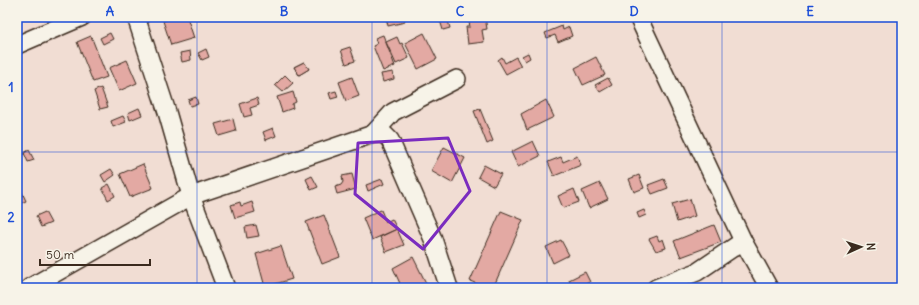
<svg xmlns="http://www.w3.org/2000/svg" width="919" height="305" viewBox="0 0 919 305" font-family="Delius,sans-serif">
<rect width="100%" height="100%" fill="#f1ddd3"/>
<filter id="ink" filterUnits="userSpaceOnUse"><feTurbulence type="fractalNoise" baseFrequency=".025" numOctaves="2"/><feDisplacementMap in="SourceGraphic" scale="8" xChannelSelector="R" yChannelSelector="G"/><feConvolveMatrix kernelMatrix="1 2 1 2 8 2 1 2 1" color-interpolation-filters="sRGB"/></filter>
<g filter="url(#ink)">
<g fill="#e3a9a3" stroke="#3b2a1e">
<polygon points="174,17 187,17 194,38 171,45 163,21"/>
<polygon points="386,17 404,17 405,22 388,26"/>
<polygon points="439,17 447,17 450,28 443,30"/>
<polygon points="468,17 485,17 487,29 482,30 484,42 468,44 466,27 470,27"/>
<polygon points="562,26 563,30 569,27 572,36 558,42 555,35 547,38 545,33"/>
<polygon points="110,33 113,39 103,44 100,38"/>
<polygon points="424,33 437,59 418,69 405,43"/>
<polygon points="383,35 395,66 383,71 373,46 377,44 375,38"/>
<polygon points="91,36 107,77 93,82 77,42"/>
<polygon points="397,37 400,44 402,43 409,58 396,64 386,42"/>
<polygon points="350,47 355,61 346,64 341,50"/>
<polygon points="206,49 209,57 202,60 198,53"/>
<polygon points="190,51 191,60 182,62 180,53"/>
<polygon points="528,53 530,58 525,61 522,56"/>
<polygon points="502,57 505,63 516,57 521,66 506,74 498,60"/>
<polygon points="596,57 605,75 583,85 575,68"/>
<polygon points="127,60 137,83 119,91 109,68"/>
<polygon points="304,62 309,69 299,75 294,67"/>
<polygon points="304,62 309,69 299,75 294,67"/>
<polygon points="393,72 394,79 383,82 381,74"/>
<polygon points="285,75 293,83 283,92 275,85"/>
<polygon points="352,77 359,96 346,101 339,82"/>
<polygon points="608,78 612,85 600,92 595,85"/>
<polygon points="101,88 108,107 100,109 94,91"/>
<polygon points="336,91 338,97 331,99 329,93"/>
<polygon points="293,92 296,102 292,104 293,108 282,112 277,97"/>
<polygon points="196,97 198,104 190,106 188,100"/>
<polygon points="257,98 259,105 250,108 252,115 244,117 240,104"/>
<polygon points="546,100 554,117 527,130 521,114"/>
<polygon points="139,108 142,115 130,120 128,113"/>
<polygon points="480,109 493,141 487,144 474,111"/>
<polygon points="123,116 126,122 113,127 111,121"/>
<polygon points="233,119 236,131 219,136 215,124"/>
<polygon points="273,128 276,136 266,140 263,132"/>
<polygon points="533,141 540,156 518,167 511,152"/>
<polygon points="444,147 465,158 452,183 431,171"/>
<polygon points="29,150 34,160 28,162 24,153"/>
<polygon points="577,156 581,165 554,176 548,162 561,157 563,162"/>
<polygon points="143,164 153,188 130,197 120,174"/>
<polygon points="484,165 501,174 494,186 478,177"/>
<polygon points="111,169 115,175 105,182 101,175"/>
<polygon points="352,174 356,189 337,194 335,187 341,185 343,182 342,176"/>
<polygon points="639,175 644,188 634,192 629,179"/>
<polygon points="312,176 318,187 311,190 306,179"/>
<polygon points="382,179 384,184 368,191 366,185"/>
<polygon points="664,179 668,188 652,194 648,185"/>
<polygon points="600,183 608,199 589,208 582,191"/>
<polygon points="109,184 115,196 108,200 102,188"/>
<polygon points="574,189 579,202 563,208 558,196"/>
<polygon points="21,190 26,201 17,205 17,191"/>
<polygon points="690,199 695,216 677,222 672,204"/>
<polygon points="240,202 241,206 252,202 255,212 235,218 231,205"/>
<polygon points="381,210 386,222 392,219 397,229 372,240 363,218"/>
<polygon points="644,210 646,215 639,218 637,213"/>
<polygon points="501,211 523,220 493,288 487,288 470,281"/>
<polygon points="45,212 51,223 41,227 36,216"/>
<polygon points="324,215 340,257 322,264 306,222"/>
<polygon points="256,225 259,236 247,238 245,227"/>
<polygon points="714,225 721,242 681,257 674,241"/>
<polygon points="397,229 404,245 386,252 380,237"/>
<polygon points="657,236 659,241 663,239 666,248 656,251 649,239"/>
<polygon points="561,240 569,255 553,263 546,247"/>
<polygon points="281,246 292,279 265,287 256,254"/>
<polygon points="413,257 427,285 421,288 402,288 393,268"/>
<polygon points="585,272 590,282 583,285 584,288 572,288 569,280"/>
</g>
<g fill="none" stroke-linecap="round" stroke-linejoin="round">
<defs>
<g id="minor">
<polyline points="136,17 167,112 191,196 226,288"/>
<polyline points="638,17 743,241 769,288"/>
<polyline points="17,45 82,17"/>
<polyline points="373,134 393,112 457,79"/>
<polyline points="29,288 191,196 373,134 384,134 390,140 433,239 449,288"/>
<polyline points="656,288 697,272 743,241"/>
</g>
</defs>
<use href="#minor" stroke="#3b2a1e" stroke-width="20"/>
<use href="#minor" stroke="#f7f3e8" stroke-width="17"/>
</g>
</g>
<path fill="none" stroke="#7b2cbf" stroke-width="3" stroke-linejoin="round" d="M448,138L470,191L423,249L355,194L358,143Z"/>
<path fill="none" stroke="#1d4ed8" stroke-width="1" stroke-opacity="0.55" d="M197,17V288M372,17V288M547,17V288M722,17V288M17,152H902"/>
<rect width="919" height="305" fill="none" stroke="#f7f3e8" stroke-width="44"/>
<g transform="translate(861 247) rotate(87)" stroke="#f7f3e8" stroke-width="3" paint-order="stroke">
<path d="M0-3L7 15L0 10L-7 15Z" fill="#3b2a1e"/>
<text y="-6" font-size="11" font-weight="bold" text-anchor="middle" fill="#3b2a1e">N</text>
</g>
<path d="M40 259v6h110v-6" fill="none" stroke="#3b2a1e" stroke-width="2"/>
<text x="46" y="259" font-size="12" fill="#3b2a1e" stroke="#f7f3e8" stroke-width="3" paint-order="stroke">50 m</text>
<rect x="22" y="22" width="875" height="261" fill="none" stroke="#1d4ed8" stroke-width="1.5"/>
<g font-size="13" text-anchor="middle" font-weight="bold" fill="#1d4ed8">
<text x="110" y="16">A</text>
<text x="284" y="16">B</text>
<text x="460" y="16">C</text>
<text x="634" y="16">D</text>
<text x="810" y="16">E</text>
<text x="11" y="92">1</text>
<text x="11" y="222">2</text>
</g>
</svg>
